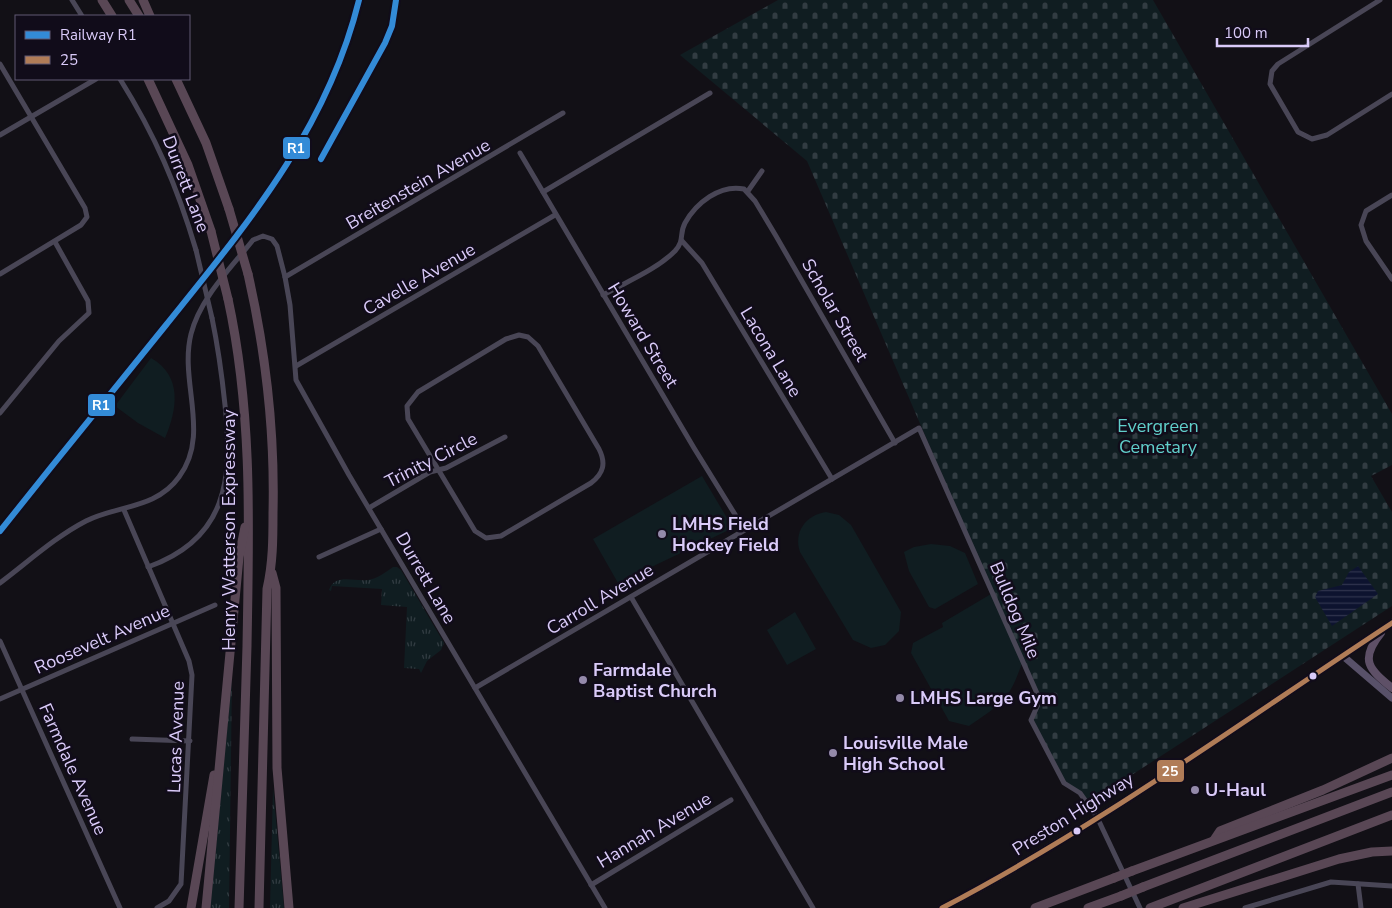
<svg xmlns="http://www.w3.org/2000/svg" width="1392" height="908" viewBox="0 0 1392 908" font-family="'Nunito Sans',sans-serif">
<defs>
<pattern id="grass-tufts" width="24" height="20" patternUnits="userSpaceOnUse" patternTransform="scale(1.25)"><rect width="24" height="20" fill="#101d21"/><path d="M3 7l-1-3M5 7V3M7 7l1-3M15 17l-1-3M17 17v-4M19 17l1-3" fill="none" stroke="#323c42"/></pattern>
<pattern id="cemetery-stones" width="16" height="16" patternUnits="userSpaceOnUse" patternTransform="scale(1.25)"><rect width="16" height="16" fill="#101d21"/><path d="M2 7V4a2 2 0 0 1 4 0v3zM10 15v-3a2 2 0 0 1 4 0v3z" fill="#323c42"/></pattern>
<pattern id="water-rules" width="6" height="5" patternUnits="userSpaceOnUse" patternTransform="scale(1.25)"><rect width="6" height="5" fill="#0d132f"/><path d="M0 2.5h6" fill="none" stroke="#30344e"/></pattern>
</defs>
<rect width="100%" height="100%" fill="#121016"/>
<g fill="url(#grass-tufts)">
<path d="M393,567H397L401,570L444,643L441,650L427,661L421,673L419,669L404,668L407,607L381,605L382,589L332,586L331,591L329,590C335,573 354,582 368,580C377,579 386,572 393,567Z"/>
<polygon points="232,679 229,908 210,908"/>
<polygon points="273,788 284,908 270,908"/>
</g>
<polygon fill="url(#cemetery-stones)" points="778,0 1153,0 1392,414 1392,465 1371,476 1392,512 1392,606 1087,804 1080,793 1064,783 1031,720 1039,700 807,161 680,55"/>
<g fill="#101d21">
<path d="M151,358C183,376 177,410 165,438L138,423L115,406Z"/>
<polygon points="702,476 733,528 618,583 593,539"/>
<path d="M826,512L839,515L851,525L901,612L899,631L885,645L871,648L853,640L800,552C793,532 806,515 826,512Z"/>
<polygon points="931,544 950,546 965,553 978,584 935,609 929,607 909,571 904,552 914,547"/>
<path d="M991,594L1022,663C1009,701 1001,704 969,726L949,721L911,653L913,643L943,627L942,623Z"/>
<polygon points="795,612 816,649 787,665 767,630"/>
</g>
<polygon fill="url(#water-rules)" points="1358,566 1378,594 1332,626 1315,597 1318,591 1342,585 1349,572"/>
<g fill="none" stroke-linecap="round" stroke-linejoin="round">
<g stroke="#494656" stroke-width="5">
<polyline points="72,0 82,16"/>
<polyline points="1380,0 1278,64 1272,71 1270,84 1298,132 1312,139 1327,135 1392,94"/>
<polyline points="0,64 85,208 87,217 81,225 0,274"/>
<path d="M120,79C155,135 177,186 196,250"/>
<polyline points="0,135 96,79"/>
<polyline points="520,153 694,448 744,529"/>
<polyline points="748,191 762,171"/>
<polyline points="543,192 710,93"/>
<polyline points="1392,195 1366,211 1361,225 1366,241 1392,279"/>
<polyline points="682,241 702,263 832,479"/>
<polyline points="285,277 563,113"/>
<path d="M603,295C626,282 656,270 675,251C685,240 679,234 685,223C696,203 720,184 744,189L755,201L776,236L895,443"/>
<path d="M519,335L528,337L538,346L599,449C606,463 604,473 591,483L501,536L486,538L475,531L408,419L407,406L418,392L506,339Z"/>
<polyline points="296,366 555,215"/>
<polyline points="0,413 59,341 89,313 88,301 55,242"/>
<polyline points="369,508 430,472 446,468 505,437"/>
<polyline points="124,510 189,661 192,675 181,884 169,901 157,908"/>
<polyline points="319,557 381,529"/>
<path d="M148,567C227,539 233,479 225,405C222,376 218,347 212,318"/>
<path d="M0,583C28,562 55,537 86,521C118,505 156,509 179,477C211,434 179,382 191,334C200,298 231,268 253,240L263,236L272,239L277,246L285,277L290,305L296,380L349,475L605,908"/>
<polyline points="631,597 813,908"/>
<polyline points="0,641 120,908"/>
<polyline points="475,688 919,428 1040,700 1031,720 1064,783 1080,793 1097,817 1140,908"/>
<polyline points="0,699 215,605"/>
<polyline points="132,739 190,741"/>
<polyline points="1358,884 1361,908"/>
<polyline points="591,885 731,800"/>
<polyline points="1245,908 1331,882 1392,886"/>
</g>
<polyline stroke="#585169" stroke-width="7" points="1343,656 1392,698"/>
<g stroke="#5e5067" stroke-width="8">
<path d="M1381,633C1359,660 1369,669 1392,688"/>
<path d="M942,908C1099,826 1244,720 1392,623"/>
</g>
<g stroke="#594755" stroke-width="9">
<polyline points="102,0 112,16"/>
<polyline points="129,0 139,16"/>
<polyline points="143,0 150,16"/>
<polyline points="148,79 188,165 211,231"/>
<polyline points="176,79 206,143 229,209"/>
<path d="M248,274C266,353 275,431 273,513C273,538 273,563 267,589L259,908"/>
<path d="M228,299C253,414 249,529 247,646C244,734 242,821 239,908"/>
<polyline points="272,573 276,588 277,768 289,908"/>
<polyline points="1214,840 1220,831 1323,790 1392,758"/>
<polyline points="1132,871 1392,775"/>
<polyline points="1143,887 1392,792"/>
<polyline points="191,908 214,775"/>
<polyline points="206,908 239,557 245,527"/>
<polyline points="1035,908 1114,878"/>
<polyline points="1088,908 1121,896"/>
<polyline points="1150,908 1392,815"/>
<polyline points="1183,908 1339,859 1372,852 1392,851"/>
</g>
<polyline stroke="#494656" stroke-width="5" points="196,250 212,318"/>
<g stroke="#594755" stroke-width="9">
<polyline points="229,209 248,274"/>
<polyline points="211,231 228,299"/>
<polyline points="1114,878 1132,871"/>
<polyline points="1121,896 1143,887"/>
</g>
<defs>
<path id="bus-1" d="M942,908C1099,826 1244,720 1392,623"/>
</defs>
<use href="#bus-1" stroke="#110c1a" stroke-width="9"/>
<use href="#bus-1" stroke="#b07c57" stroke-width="5"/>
<defs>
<g id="rail-1">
<polyline points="321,159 385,43 392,26 396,0"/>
<path d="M0,531C55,462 111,393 166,325C247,224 327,130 359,0"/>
</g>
</defs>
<use href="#rail-1" stroke="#110c1a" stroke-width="10"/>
<use href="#rail-1" stroke="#338bd7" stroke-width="6"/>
</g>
<g fill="#948aaa" stroke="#110c1a" stroke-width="2">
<circle cx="662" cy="534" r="5"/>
<circle cx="583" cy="680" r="5"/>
<circle cx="900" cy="698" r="5"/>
<circle cx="833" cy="753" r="5"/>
<circle cx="1195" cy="790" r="5"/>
</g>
<g fill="#dacbf9" stroke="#110c1a" stroke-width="2">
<circle cx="1313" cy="676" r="4.5"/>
<circle cx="1077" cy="831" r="4.5"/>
</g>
<g text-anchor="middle" stroke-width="5" stroke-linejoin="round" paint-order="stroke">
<g font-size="18" fill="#dacbf9" stroke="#110c1a">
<text transform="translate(186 184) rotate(69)" y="6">Durrett Lane</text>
<text transform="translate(418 184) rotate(-30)" y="6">Breitenstein Avenue</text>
<text transform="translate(419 279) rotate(-30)" y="6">Cavelle Avenue</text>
<text transform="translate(835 310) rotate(60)" y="6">Scholar Street</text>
<text transform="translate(643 335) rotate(59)" y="6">Howard Street</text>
<text transform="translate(771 352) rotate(59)" y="6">Lacona Lane</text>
<text transform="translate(431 460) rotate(-27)" y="6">Trinity Circle</text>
<text transform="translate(229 530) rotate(-90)" y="6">Henry Watterson Expressway</text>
<text transform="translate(426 578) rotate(60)" y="6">Durrett Lane</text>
<text transform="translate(600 599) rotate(-31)" y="6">Carroll Avenue</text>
<text transform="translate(1015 610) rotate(67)" y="6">Bulldog Mile</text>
<text transform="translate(102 639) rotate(-24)" y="6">Roosevelt Avenue</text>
<text transform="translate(176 737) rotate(-88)" y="6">Lucas Avenue</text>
<text transform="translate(73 769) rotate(66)" y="6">Farmdale Avenue</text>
<text transform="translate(1073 814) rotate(-32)" y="6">Preston Highway</text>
<text transform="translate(654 830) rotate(-31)" y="6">Hannah Avenue</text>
</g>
<g font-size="18" fill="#61cfcb" stroke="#110c1a">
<text x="1158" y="432">Evergreen<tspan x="1158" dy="21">Cemetary</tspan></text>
</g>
<g font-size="18" font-weight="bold" fill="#dacbf9" stroke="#110c1a" text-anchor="start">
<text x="672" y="530">LMHS Field<tspan x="672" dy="21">Hockey Field</tspan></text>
<text x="593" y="676">Farmdale<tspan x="593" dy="21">Baptist Church</tspan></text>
<text x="910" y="704">LMHS Large Gym</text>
<text x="843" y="749">Louisville Male<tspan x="843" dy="21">High School</tspan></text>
<text x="1205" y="796">U-Haul</text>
</g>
</g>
<g stroke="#110c1a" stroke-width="2">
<rect x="282" y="136" width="29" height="24" rx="5" fill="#338bd7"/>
<rect x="87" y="393" width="29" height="24" rx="5" fill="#338bd7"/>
<rect x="1156" y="759" width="29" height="24" rx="5" fill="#b07c57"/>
</g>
<g font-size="14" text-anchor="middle" font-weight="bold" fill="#fff">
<text x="296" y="153">R1</text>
<text x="101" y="410">R1</text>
<text x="1170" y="776">25</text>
</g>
<rect x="15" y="15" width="175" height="65" fill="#110c1a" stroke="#615873"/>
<rect x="25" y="31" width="25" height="8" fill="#338bd7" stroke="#615873"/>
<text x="60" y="40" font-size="15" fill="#dacbf9">Railway R1</text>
<rect x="25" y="56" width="25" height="8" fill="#b07c57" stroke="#615873"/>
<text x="60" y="65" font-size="15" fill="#dacbf9">25</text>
<path d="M1217 38v8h91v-8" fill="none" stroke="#dacbf9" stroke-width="2.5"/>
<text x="1224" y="38" font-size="15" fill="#dacbf9" stroke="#110c1a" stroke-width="4" paint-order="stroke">100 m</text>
</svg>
